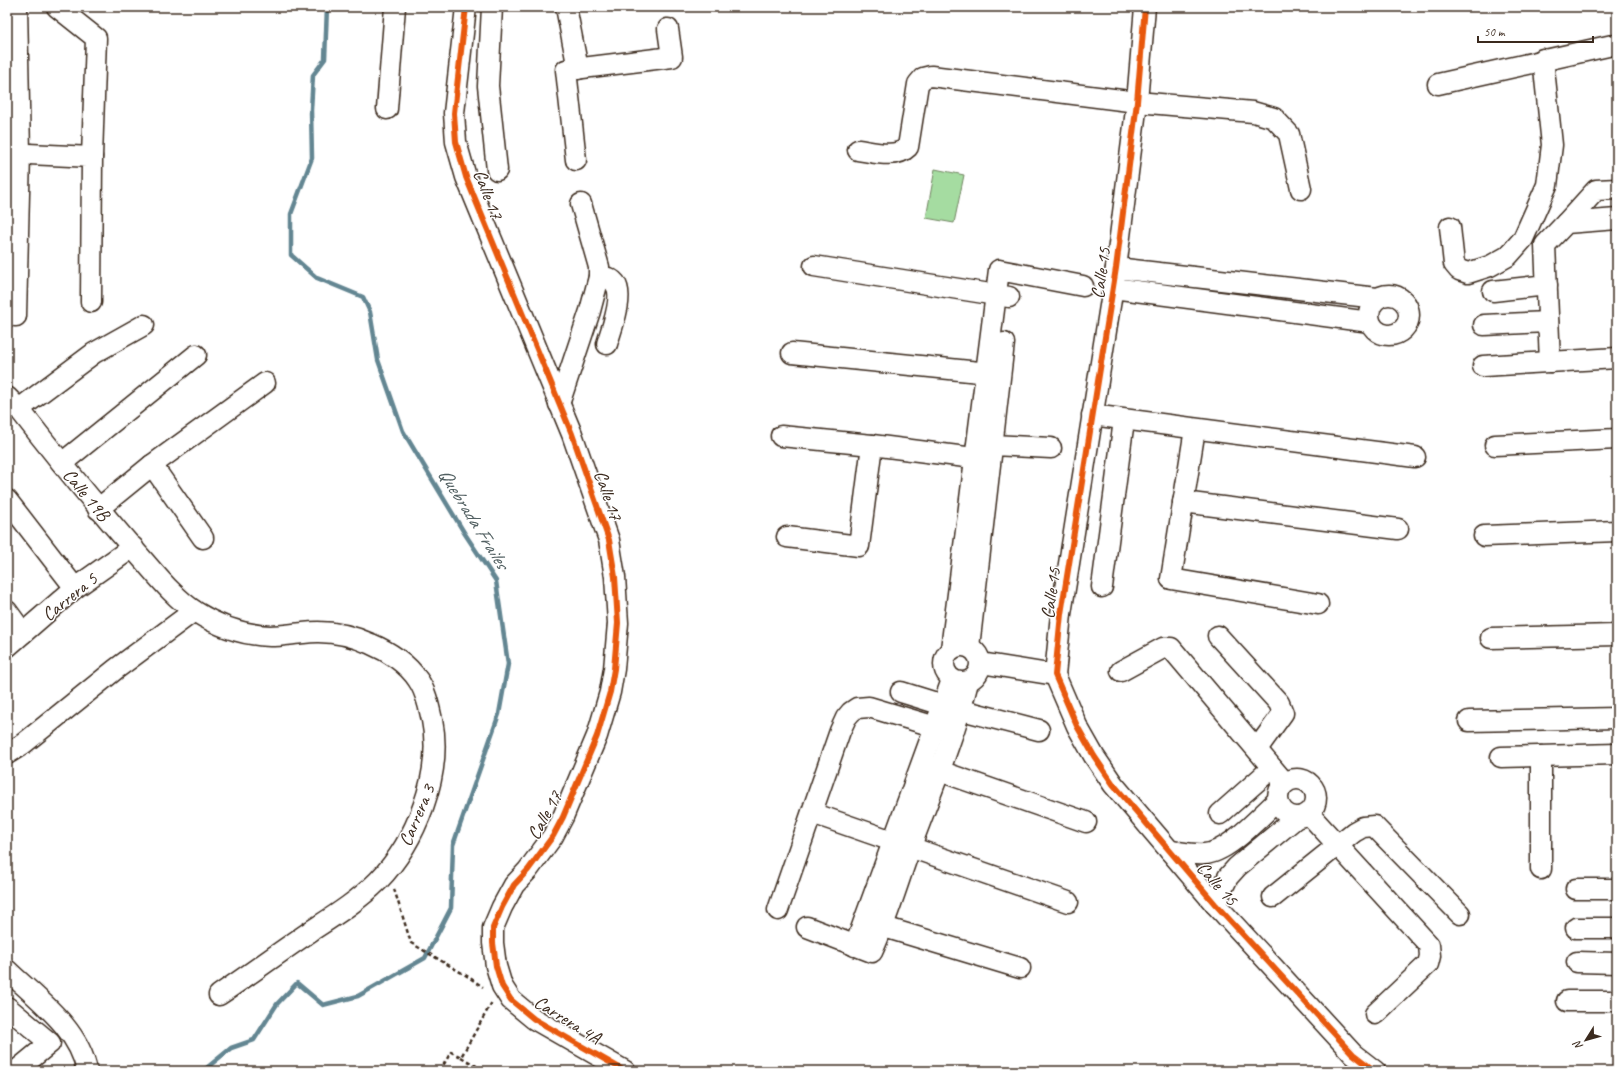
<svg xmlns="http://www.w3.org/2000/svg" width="1624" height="1078" viewBox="0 0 1624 1078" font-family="Caveat,sans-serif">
<rect width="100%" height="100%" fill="#fff"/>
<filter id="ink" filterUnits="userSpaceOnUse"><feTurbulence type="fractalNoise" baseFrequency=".025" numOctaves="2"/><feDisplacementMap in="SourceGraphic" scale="8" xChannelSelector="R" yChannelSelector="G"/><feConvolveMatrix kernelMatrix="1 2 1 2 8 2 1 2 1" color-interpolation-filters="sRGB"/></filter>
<g filter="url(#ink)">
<polygon fill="#a5dca1" stroke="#708360" points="935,169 964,175 954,223 926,218"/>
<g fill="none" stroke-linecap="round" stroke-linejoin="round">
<polyline stroke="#638692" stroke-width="4.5" points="203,1071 231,1048 254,1040 277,1004 297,983 323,1005 358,996 425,958 451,908 453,845 499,714 508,664 496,581 465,534 403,431 378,360 370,312 363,297 317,278 291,255 291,214 312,158 311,110 313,75 325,59 327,7"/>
<defs>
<g id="minor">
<polyline points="57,7 96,38 92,157"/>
<polyline points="466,7 454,113 456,142 466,177 572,434 609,540 615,577 618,623 614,669 610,692 597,736 563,817 553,836 528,870 514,885 502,907 493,928 493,943 496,966 502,986 511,1000 534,1019 625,1071"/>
<polyline points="492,7 488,86 497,170"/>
<polyline points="566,7 578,69"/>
<polyline points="1145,7 1137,102 1116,268 1061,614 1055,675 1077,726 1094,756 1113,784 1215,904 1353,1054 1375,1071"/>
<polyline points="1438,84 1617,44"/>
<polyline points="387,109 395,7"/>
<path d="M858,150C873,152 896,159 908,147L918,84L923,78L931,76L1137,102L1253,112L1274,118L1289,134L1301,189"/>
<polyline points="7,153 92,157 91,302"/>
<polyline points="576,160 566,70 672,57 668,29"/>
<polyline points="1566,223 1596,190 1617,189"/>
<polyline points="1450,227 1454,264 1459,270 1468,273 1490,266 1508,256 1523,239 1547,185 1552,145 1543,59"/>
<polyline points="814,266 1009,297"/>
<polyline points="1116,268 1377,298"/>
<path d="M599,277C602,277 605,277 608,278C630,286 611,329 607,344"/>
<polyline points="1113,288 1370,322"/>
<polyline points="1493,291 1547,285"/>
<circle cx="1389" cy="315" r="20"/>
<polyline points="7,315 16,316 20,153 17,7"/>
<polyline points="1484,325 1548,322"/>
<polyline points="792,353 999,374"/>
<polyline points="1550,362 1545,245 1566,223 1617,219"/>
<polyline points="1483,366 1617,358"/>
<path d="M7,397L19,409C57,458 96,506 137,553C155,573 173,597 196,612C218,626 244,635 270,636C281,636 292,634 303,633C326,630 349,634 371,644C388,651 408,664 418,680C426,691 429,707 432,720C443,774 416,842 378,881C358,901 334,916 311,931C280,952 250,974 219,995"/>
<polyline points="559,404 590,311 599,277 599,267 581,204"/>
<polyline points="19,409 94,353 144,325"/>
<polyline points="1092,415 1415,457"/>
<polyline points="1195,429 1171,579 1318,604"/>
<polyline points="781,436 872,445 989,460"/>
<polyline points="992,445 1051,448"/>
<polyline points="1495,445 1617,439"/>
<polyline points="62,463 196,355"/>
<polyline points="152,465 203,538"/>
<polyline points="7,500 75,588"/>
<polyline points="1183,502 1398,529"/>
<polyline points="98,509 152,465 265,383"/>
<polyline points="1484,536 1617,531"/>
<polyline points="787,537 859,546 872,445"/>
<polyline points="1102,587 1124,420"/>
<polyline points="7,611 23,633"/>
<polyline points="1218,636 1279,703 1283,713 1257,749"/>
<polyline points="1491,638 1617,635"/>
<circle cx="962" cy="664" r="18"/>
<polyline points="7,647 75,588 133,547"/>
<polyline points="969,647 1004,343"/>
<polyline points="951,649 999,270 1083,286"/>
<polyline points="981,663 1055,675"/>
<polyline points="1121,671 1163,648 1171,648 1285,783"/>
<polyline points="901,692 943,705 1039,730"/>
<polyline points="1469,721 1617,718"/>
<polyline points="7,754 23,744 116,669 194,611"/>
<polyline points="1501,757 1617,754"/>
<polyline points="928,767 1086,822"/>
<circle cx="1297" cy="798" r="19"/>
<polyline points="812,813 1068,902"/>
<polyline points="1220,814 1272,768"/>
<polyline points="1309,814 1429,945 1430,956 1428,964 1375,1014"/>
<path d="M1170,851C1181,852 1193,855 1204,854C1228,853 1259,817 1277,801"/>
<polyline points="1541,869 1541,756"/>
<polyline points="1576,889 1617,889"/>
<polyline points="1273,897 1354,832 1363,827 1374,826 1460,914"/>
<polyline points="1215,904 1228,877 1237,867 1296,818"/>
<polyline points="778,910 840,731 846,718 851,712 857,708 869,707 936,727"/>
<path d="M807,927L872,952C888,917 898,881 911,846C931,792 954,738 968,682"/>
<polyline points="884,927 1020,968"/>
<polyline points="1576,928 1617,928"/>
<polyline points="855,946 952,680"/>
<polyline points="1577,962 1617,963"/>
<path d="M7,970C37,999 79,1028 87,1071"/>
<polyline points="1567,1001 1617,1001"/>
<polyline points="7,1007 50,1043 16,1071"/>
</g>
</defs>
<use href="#minor" stroke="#3b2a1e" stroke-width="23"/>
<g stroke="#3b2a1e" stroke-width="2.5" stroke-dasharray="4 3" stroke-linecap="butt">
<polyline points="394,889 411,943 467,976 483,987"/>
<polyline points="461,1057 485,1071"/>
<polyline points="440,1071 451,1052 461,1057 492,1002"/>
</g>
<use href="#minor" stroke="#fff" stroke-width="20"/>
<defs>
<g id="cycleway">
<polyline points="466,7 454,113 456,142 466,177 572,434 609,540 615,577 618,623 614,669 610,692 597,736 563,817 553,836 528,870 514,885 502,907 493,928 493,943 496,966 502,986 511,1000 534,1019 625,1071"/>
<polyline points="1145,7 1137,102 1116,268 1061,614 1055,675 1077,726 1094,756 1113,784 1215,904 1353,1054 1375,1071"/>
</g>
</defs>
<use href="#cycleway" stroke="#fff" stroke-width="8"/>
<use href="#cycleway" stroke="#e8590c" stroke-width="6"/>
</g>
</g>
<g text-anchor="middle" stroke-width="3" stroke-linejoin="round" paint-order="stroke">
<g font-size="19" fill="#3b2a1e" stroke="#fff">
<text transform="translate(489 194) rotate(69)" y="7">Calle 17</text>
<text transform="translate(1100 273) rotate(-82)" y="7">Calle 15</text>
<text transform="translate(87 494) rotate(50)" y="7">Calle 19B</text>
<text transform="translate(609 495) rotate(71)" y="7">Calle 17</text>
<text transform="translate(1050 593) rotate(-82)" y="7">Calle 15</text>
<text transform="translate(69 596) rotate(-39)" y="7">Carrera 5</text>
<text transform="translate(416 815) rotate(-67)" y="7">Carrera 3</text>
<text transform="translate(544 815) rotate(-61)" y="7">Calle 17</text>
<text transform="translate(1218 883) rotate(49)" y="7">Calle 15</text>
<text transform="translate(568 1019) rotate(32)" y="7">Carrera 4A</text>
</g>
<g font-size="20" font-style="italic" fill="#526062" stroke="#fff">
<text transform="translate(474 518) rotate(58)" y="7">Quebrada Frailes</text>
</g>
</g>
<rect width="1624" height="1078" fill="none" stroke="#fff" stroke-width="24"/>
<rect x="12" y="12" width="1600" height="1054" fill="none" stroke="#3b2a1e" stroke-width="1.5" filter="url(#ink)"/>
<g transform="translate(1586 1040) rotate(233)" stroke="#ffffff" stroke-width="3" paint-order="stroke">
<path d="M0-3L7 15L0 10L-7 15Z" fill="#3b2a1e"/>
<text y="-6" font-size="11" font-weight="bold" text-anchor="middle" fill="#3b2a1e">N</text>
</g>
<path d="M1478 36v6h115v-6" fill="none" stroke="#3b2a1e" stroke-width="2"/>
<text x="1484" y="36" font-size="12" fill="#3b2a1e" stroke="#ffffff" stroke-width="3" paint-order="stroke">50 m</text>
</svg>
